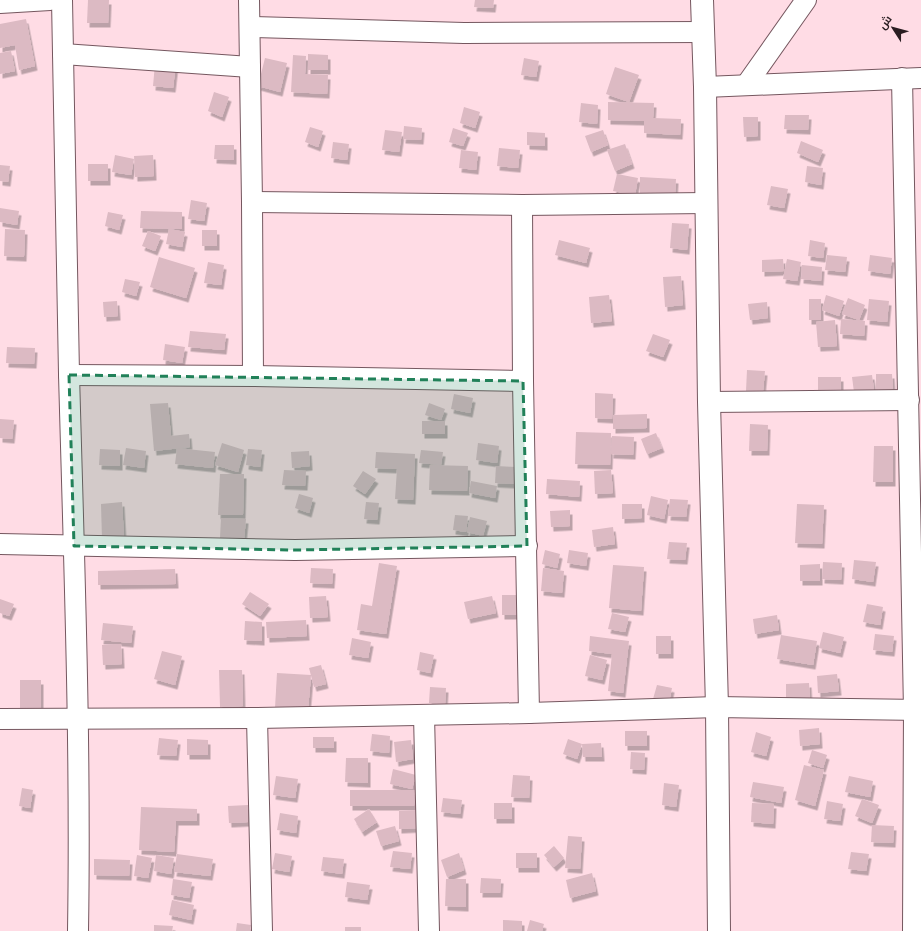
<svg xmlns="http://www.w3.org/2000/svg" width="921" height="931" viewBox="0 0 921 931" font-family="'DM Sans',Cairo,sans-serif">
<defs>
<filter id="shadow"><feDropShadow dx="2.5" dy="4.5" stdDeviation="0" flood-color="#0004"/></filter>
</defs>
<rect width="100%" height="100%" fill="#ffdce5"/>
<g fill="#dcbac3" filter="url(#shadow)">
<polygon points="88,0 109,0 108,23 87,23"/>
<polygon points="475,0 494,0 493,8 474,7"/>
<polygon points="26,19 35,66 19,70 15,45 0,48 0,24"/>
<polygon points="11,51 15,71 0,74 0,53"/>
<polygon points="156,53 177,55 173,88 153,86"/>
<polygon points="308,54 328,55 328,70 308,70"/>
<polygon points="293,55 306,56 305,74 328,75 327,94 291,92"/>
<polygon points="265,58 287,63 280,92 258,86"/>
<polygon points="524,58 539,61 536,77 521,75"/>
<polygon points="615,67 639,75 629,102 606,94"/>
<polygon points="214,92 229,97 222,117 208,111"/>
<polygon points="608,102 654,103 653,118 681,119 680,135 644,133 644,121 608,120"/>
<polygon points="581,103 598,105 597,124 579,122"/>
<polygon points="464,107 480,112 475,128 460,123"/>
<polygon points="785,115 809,115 808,130 784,129"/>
<polygon points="743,117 758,117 758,136 744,137"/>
<polygon points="404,126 422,128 421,140 403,139"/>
<polygon points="310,127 323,131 318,147 305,142"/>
<polygon points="453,128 468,133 463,146 449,142"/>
<polygon points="385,130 402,132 399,152 382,150"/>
<polygon points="603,130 608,145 591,152 585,136"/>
<polygon points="527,132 545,133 545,146 527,145"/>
<polygon points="801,141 823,150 818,162 797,153"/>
<polygon points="333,142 349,144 347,160 331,158"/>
<polygon points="625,144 632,164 615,171 607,150"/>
<polygon points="215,145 234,145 234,160 214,159"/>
<polygon points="499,148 520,150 518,168 497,166"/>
<polygon points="461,150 478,152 476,170 459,168"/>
<polygon points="115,155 134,159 131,175 112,172"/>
<polygon points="153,155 154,176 135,177 134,156"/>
<rect x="88" y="164" width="20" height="17"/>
<polygon points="0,165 10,166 8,182 0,181"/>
<polygon points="807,166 823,168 821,185 805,182"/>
<polygon points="617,174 638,178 635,195 613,191"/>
<polygon points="640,177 676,179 675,195 640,193"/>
<polygon points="771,186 788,189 784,208 767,205"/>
<polygon points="191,200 207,203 204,221 188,219"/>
<polygon points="0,208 19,211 17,225 0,222"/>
<polygon points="141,211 182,212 182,229 140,228"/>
<polygon points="108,212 123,215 119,230 105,226"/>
<polygon points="672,223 689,224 687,250 670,248"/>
<polygon points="5,229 25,230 24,257 4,256"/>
<polygon points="169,229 185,232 182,247 166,244"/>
<rect x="202" y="230" width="15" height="16"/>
<polygon points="148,231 161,236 155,251 142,246"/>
<polygon points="559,240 590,248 586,263 555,255"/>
<polygon points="810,240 825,243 823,258 808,256"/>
<polygon points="827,255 847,257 845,272 825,270"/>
<polygon points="870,255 892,258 890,274 868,271"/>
<polygon points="159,257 195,268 186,298 150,287"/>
<polygon points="783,259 784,271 762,272 762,260"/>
<polygon points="787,259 801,262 797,281 783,279"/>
<polygon points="208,262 224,265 221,285 204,283"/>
<polygon points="802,265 822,267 821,281 801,279"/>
<polygon points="681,276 683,305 665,307 663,277"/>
<polygon points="125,279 140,282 136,296 122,292"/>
<polygon points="609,295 612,321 591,323 589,297"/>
<polygon points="826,295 844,301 839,316 822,310"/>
<polygon points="848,298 865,305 859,320 842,314"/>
<rect x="809" y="299" width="12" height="21"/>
<polygon points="869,299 889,301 887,322 867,320"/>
<polygon points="117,301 118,316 104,317 103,302"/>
<polygon points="767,302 768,318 750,320 748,304"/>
<polygon points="841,319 865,321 864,336 840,334"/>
<polygon points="835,320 837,346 818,347 816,322"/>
<polygon points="190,331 226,334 224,350 188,347"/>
<polygon points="653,334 670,340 663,357 646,351"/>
<polygon points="165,344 185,347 182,363 163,360"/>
<polygon points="7,347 35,348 34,364 6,363"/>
<polygon points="747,370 765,371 763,391 746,391"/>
<polygon points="876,374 892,374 893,389 876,390"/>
<polygon points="872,375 874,390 854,392 852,377"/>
<rect x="818" y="377" width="23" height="16"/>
<polygon points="595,393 613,394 612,419 595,418"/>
<polygon points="454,394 473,398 470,413 451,409"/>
<polygon points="168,403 171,436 189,434 190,447 154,451 150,404"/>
<polygon points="429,403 445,409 441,420 425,415"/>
<polygon points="647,414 647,428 613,429 613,415"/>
<polygon points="0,419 14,420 12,439 0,438"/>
<rect x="422" y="421" width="23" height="13"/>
<polygon points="750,424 768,425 767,451 749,451"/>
<polygon points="576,432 611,433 610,465 575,464"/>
<polygon points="656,433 662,448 647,454 641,439"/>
<polygon points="612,436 634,437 633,455 611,454"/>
<polygon points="222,443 244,450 238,472 215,465"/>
<polygon points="478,443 499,446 497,463 476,460"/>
<polygon points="874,446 893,446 893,482 873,482"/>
<polygon points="126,448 146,451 144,468 123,465"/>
<polygon points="177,448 215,452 213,468 175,464"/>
<polygon points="100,449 120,450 120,466 99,465"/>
<polygon points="248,449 262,450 260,467 246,465"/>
<polygon points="421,450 443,452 441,465 419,463"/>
<polygon points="309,451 310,466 292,468 291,452"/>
<polygon points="376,452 415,454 413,500 395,499 397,469 375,468"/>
<polygon points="430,465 468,466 467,491 429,490"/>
<polygon points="496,466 517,467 516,484 495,483"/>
<polygon points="284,470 306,471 305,486 282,485"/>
<polygon points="611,470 613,493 595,494 594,471"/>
<polygon points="363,471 376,479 365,494 353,486"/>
<polygon points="220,474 244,474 243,515 218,515"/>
<polygon points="547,479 580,481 579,497 546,494"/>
<polygon points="471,481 497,486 495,498 469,493"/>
<polygon points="299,494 313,498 309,513 295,508"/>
<polygon points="651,496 668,500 664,519 647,515"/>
<polygon points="670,499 688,500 686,517 668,516"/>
<polygon points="122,502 124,538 102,539 101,504"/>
<polygon points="366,502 379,503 377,520 364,519"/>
<polygon points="622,504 642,504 642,518 622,519"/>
<polygon points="797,504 824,505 822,544 795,543"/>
<polygon points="570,510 570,526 551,527 550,511"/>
<polygon points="455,515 468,516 466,532 453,530"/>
<polygon points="470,517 487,521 483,536 467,532"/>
<polygon points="221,518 246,519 244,539 220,538"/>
<polygon points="613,527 615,544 594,547 592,530"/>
<polygon points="669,542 687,543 685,560 667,559"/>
<polygon points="545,550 560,554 557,568 542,564"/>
<polygon points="569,550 588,553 586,566 567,563"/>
<polygon points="854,560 876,562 873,582 852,579"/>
<polygon points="823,562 842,563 841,580 822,579"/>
<polygon points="379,563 397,566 386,634 357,630 361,604 372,606"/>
<polygon points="820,564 820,581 800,581 800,565"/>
<polygon points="613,565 644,567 641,611 609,608"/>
<polygon points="311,568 333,569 332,584 310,583"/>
<polygon points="543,568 564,571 562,593 541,591"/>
<polygon points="175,569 176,584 98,585 98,571"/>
<polygon points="250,592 269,604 260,616 242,604"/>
<rect x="502" y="595" width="16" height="20"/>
<polygon points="326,596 328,617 310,618 309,597"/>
<polygon points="492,596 496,613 468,619 464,602"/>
<polygon points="0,599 14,604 9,616 0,613"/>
<polygon points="867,604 883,607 880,625 863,622"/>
<polygon points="612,613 629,617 625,632 608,629"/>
<polygon points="777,615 779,630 755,634 753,619"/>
<polygon points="306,620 307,636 267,638 266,622"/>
<polygon points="245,621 262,622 262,641 244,640"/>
<polygon points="103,623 133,626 131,643 101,640"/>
<polygon points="823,632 844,637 840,653 819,648"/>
<polygon points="875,634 894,636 892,652 873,650"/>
<polygon points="781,635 817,641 813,665 777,659"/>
<polygon points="590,636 629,641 623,693 608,691 612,654 589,651"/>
<rect x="656" y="636" width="15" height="18"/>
<polygon points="352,638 371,642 368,658 349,655"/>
<polygon points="121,644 122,664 103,665 102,645"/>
<polygon points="162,651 182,656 175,685 154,679"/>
<polygon points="420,652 434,655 430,673 417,670"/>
<polygon points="590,655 607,660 602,680 585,676"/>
<polygon points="321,665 326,684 314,687 309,668"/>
<polygon points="219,670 242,670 243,706 220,707"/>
<polygon points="277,673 311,675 308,710 275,708"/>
<polygon points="837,674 839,691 818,693 817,676"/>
<rect x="20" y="680" width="21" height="31"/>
<polygon points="809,683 810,701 786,702 786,684"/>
<polygon points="657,685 672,688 669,702 653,699"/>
<polygon points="430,687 446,688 445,704 429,703"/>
<polygon points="819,728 820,744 800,746 799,730"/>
<rect x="625" y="731" width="22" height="15"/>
<polygon points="756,732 771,737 766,756 751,752"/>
<polygon points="372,734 390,736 389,753 370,751"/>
<rect x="313" y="737" width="21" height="11"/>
<polygon points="159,738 178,740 176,756 157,755"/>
<polygon points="187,739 208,740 208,755 187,755"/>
<polygon points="568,739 582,744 601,743 602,757 583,757 582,744 577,759 563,754"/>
<polygon points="411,740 413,759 396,762 394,742"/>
<polygon points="812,750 827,755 823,768 808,763"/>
<polygon points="631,752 645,753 644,770 630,769"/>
<polygon points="346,758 368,758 368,783 345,782"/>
<polygon points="804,765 824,770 815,806 795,800"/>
<polygon points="393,769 416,775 412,789 390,784"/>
<polygon points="513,775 530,776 529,798 511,797"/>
<polygon points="276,776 298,779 295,798 273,795"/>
<polygon points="849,776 873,781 870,797 845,792"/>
<polygon points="753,782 784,787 781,803 750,797"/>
<polygon points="664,783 679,785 676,807 662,805"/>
<polygon points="22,788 33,790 30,808 19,806"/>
<polygon points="350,790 415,790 414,806 350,806"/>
<polygon points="443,798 462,800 460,814 441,812"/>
<polygon points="862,799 879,805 872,823 855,816"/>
<polygon points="827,801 843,804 840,821 824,819"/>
<rect x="494" y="803" width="18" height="16"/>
<polygon points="752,803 774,804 773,824 751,822"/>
<polygon points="248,805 248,822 229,823 228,806"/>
<polygon points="141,807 197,809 197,821 176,821 174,852 139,850"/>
<polygon points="369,809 377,822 362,832 354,819"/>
<polygon points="418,810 418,828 399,829 399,811"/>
<polygon points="280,813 298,816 296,833 277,830"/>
<polygon points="872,825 894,826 893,843 871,842"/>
<polygon points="395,826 399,841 381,846 376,831"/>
<polygon points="568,836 582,837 580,869 565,868"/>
<polygon points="554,846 564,858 554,867 544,855"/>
<polygon points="393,851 412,853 410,869 390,867"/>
<polygon points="851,852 869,854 866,871 848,869"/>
<polygon points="275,853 292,856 289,872 272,869"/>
<polygon points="459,853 464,870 447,877 441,860"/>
<rect x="516" y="853" width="21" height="15"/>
<polygon points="177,854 213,859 210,876 174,872"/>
<polygon points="137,855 152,858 148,878 134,876"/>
<polygon points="156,855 174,858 171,874 154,871"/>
<polygon points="323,857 344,859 342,874 321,871"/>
<polygon points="94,859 130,860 129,876 94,875"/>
<polygon points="592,873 596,891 570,898 566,880"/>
<polygon points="481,878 501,879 500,893 480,893"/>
<polygon points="173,879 192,882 189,898 171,895"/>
<polygon points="446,879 466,879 466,907 445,906"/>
<polygon points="347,882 370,885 367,900 345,897"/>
<polygon points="172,900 194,905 191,920 169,915"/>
<polygon points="503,920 522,921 522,931 503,931"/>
<polygon points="530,920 544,924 542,931 527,931"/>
<polygon points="237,923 251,925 250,931 236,931"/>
<polygon points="154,925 173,926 172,931 154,931"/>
<rect x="345" y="927" width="16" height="4"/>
</g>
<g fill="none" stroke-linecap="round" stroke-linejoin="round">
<defs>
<g id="minor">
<path d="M62,0C65,125 66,250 69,374C74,560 81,745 78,931"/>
<polyline points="249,0 252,202 253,376"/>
<polyline points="0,3 50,0"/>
<polyline points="250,27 464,33 703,32"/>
<polyline points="63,54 250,67"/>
<polyline points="902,78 914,710 913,931"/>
<polyline points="746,85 806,0"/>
<polyline points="705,87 921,78"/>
<polyline points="252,202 522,205 707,203"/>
<polyline points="522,205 523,381 529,713"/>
<polyline points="69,375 253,376 523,381"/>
<polyline points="709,402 909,400"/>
<polyline points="0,544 295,550 527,546"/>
<polyline points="424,715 429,931"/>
<polyline points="257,718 262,931"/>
<polyline points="0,719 257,718 529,713 717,707 921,710"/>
</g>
<polyline id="tertiary" points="702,0 705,87 709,402 717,707 719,931"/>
</defs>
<use href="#minor" stroke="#75575f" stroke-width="22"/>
<use href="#tertiary" stroke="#75575f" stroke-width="24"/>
<use href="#minor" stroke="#fff" stroke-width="20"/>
<use href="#tertiary" stroke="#fff" stroke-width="22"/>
</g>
<path fill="#218159" fill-opacity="0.2" stroke="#218159" stroke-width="3" stroke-dasharray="8 5" stroke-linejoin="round" d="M69,375L523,381L527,546L295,550L74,546Z"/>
<g transform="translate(893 28) rotate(306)" stroke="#ffdce5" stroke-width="3" paint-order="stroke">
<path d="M0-3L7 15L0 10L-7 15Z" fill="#2a1d21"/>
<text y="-6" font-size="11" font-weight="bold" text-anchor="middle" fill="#2a1d21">ش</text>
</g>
</svg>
